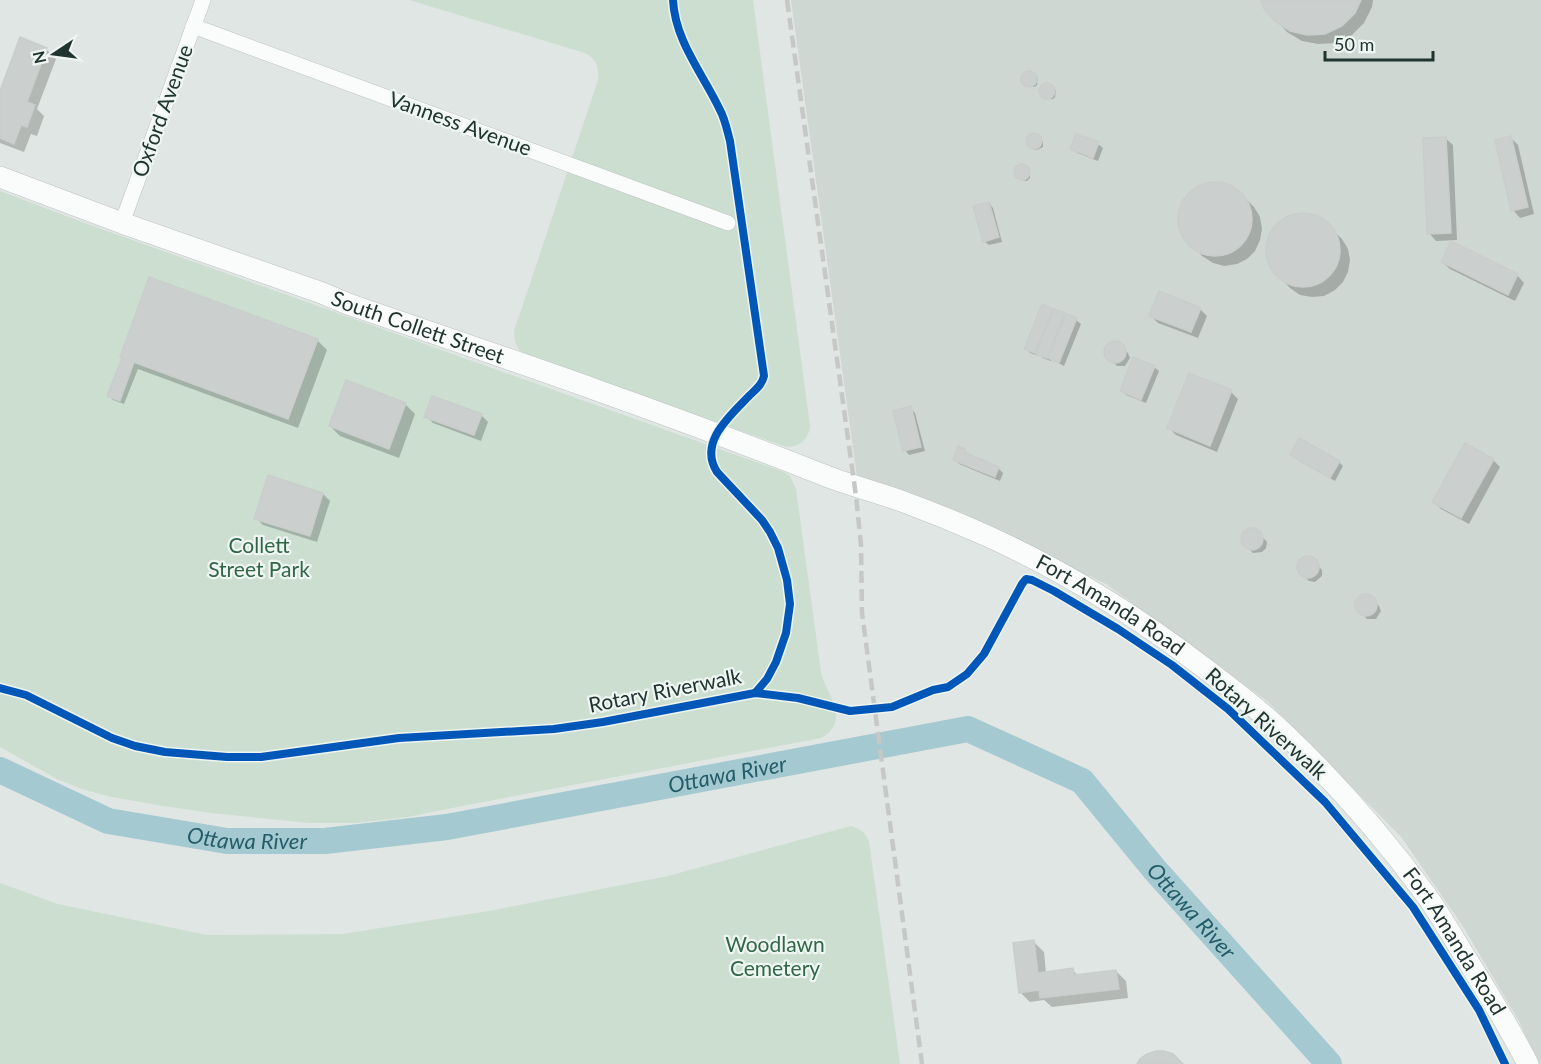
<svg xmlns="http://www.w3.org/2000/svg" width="1541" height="1064" viewBox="0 0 1541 1064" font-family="Lato,sans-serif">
<rect width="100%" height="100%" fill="#e0e6e3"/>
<polygon fill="#cfd7d3" points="791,0 1541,0 1541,1064 1538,1064 1520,1023 1464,928 1402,838 1267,701 1106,584 938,505 857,477"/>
<g fill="#cbded0">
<path d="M409,0H753L810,426C809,440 798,449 784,446L523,354C516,347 514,341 514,331L598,80C599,66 597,60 585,53Z"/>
<path d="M0,191L90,225L784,472L790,476L796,489L820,665C821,672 822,678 825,684C834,703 846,725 821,738L457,807L408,817L356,823H309L211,813L157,805L107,796L82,789L57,779L0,747Z"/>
<path d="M851,826C861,829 865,832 869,841L900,1064H0V883L58,904L207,935L342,934L489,911L668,876Z"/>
</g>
<g fill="#0003">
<polygon points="1263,0 1373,0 1372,7 1364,23 1352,35 1336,43 1318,44 1302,41 1287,32 1277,21"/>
<polygon points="46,49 56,59 37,109 44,116 37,136 31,134 24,152 0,143 0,95"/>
<polygon points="1028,72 1032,73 1038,78 1037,85 1035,87 1028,87 1023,81 1024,75"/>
<polygon points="1046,84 1050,85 1056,90 1055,97 1053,99 1046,99 1041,90 1042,87"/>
<polygon points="1035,134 1039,136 1043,142 1043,147 1037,150 1033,149 1028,143 1029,137"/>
<polygon points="1445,138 1453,145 1457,240 1436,241 1429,233"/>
<polygon points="1511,138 1518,145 1534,214 1520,218 1513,210"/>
<polygon points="1098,144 1103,148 1098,161 1077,153 1072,149"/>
<polygon points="1020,166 1025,166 1030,172 1030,178 1027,181 1021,180 1016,174 1017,168"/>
<polygon points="1213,183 1224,184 1235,188 1254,207 1260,217 1262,229 1260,240 1255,251 1247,259 1237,264 1224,266 1213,263 1202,256 1184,236 1180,225 1180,212 1184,201 1192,191 1202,185"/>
<polygon points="989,203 993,208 1002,242 989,245 984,241"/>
<polygon points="1300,214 1312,215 1323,220 1342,239 1348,249 1350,260 1348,272 1343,282 1335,290 1324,296 1312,297 1300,295 1290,288 1271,268 1267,256 1267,244 1271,233 1279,223 1289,217"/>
<polygon points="1442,262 1517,275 1524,283 1515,301 1450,269"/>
<polygon points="1200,309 1207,316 1198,338 1158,323 1151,316"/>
<polygon points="1052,310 1054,313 1076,320 1081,324 1064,366 1052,360 1051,361 1043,358 1040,355 1039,356 1030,353 1026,348"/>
<polygon points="317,340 327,350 298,428 138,369 124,404 113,400 109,396 123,358 122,357"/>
<polygon points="1115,343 1118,344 1128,353 1130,358 1125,366 1117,366 1107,356 1106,350 1110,345"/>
<polygon points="1154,367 1159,371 1146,403 1126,395 1122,391"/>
<polygon points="1231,392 1238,399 1217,452 1176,435 1169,428"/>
<polygon points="405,404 415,414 399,458 340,436 330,426"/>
<polygon points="910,408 915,413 925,451 909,455 905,450"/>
<polygon points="481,415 488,422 481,441 433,423 426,416"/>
<polygon points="964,450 969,455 998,468 1003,473 1000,481 959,464 955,459"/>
<polygon points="1291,455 1339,462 1343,466 1335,481 1296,459"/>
<polygon points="1493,460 1500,467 1469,524 1441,509 1434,502"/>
<polygon points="269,477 323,494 330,501 317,542 263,525 256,518"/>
<polygon points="1252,529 1258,532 1267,542 1266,548 1262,552 1253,553 1243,543 1243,537 1246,531"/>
<polygon points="1305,558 1311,558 1322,570 1322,576 1315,582 1309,581 1299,571 1298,565"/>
<polygon points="1363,596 1369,597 1379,606 1381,611 1376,619 1367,619 1358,609 1357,603"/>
<polygon points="1034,942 1044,952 1046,973 1073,970 1078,976 1116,971 1126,981 1128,998 1052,1007 1044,1000 1030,1002 1020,992"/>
</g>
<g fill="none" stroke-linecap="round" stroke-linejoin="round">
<path stroke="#a4c9d0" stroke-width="26" id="s1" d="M0,770L108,821L227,841H325L447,827L968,729L1082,781L1155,870L1329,1064"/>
</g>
<g fill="#cbcfce" stroke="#c9cecc" stroke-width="1.5">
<polygon points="1261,0 1361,0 1355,13 1342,26 1325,34 1307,35 1290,31 1276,22 1264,9"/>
<polygon points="20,37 47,48 27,102 35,105 27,127 21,125 14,144 0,138 0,91"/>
<circle cx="1029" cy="79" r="8"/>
<circle cx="1047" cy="91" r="8"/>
<circle cx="1034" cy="141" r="8"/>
<polygon points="1076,134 1099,142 1093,158 1070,149"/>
<polygon points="1511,136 1528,207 1511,211 1495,140"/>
<polygon points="1446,137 1451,233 1427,234 1423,138"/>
<circle cx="1022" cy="172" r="8"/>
<circle cx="1215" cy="219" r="37"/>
<polygon points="989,202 999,237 983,242 973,206"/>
<circle cx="1303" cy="250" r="37"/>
<polygon points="1451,241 1518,274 1508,295 1441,262"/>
<polygon points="149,277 318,339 288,419 120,357"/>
<polygon points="1159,291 1201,308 1191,332 1149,316"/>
<polygon points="1042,304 1053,309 1035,353 1024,349"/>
<polygon points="1054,309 1065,313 1047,358 1036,354"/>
<polygon points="1066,314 1077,318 1059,363 1048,358"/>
<circle cx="1115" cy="352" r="11"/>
<polygon points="1133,357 1155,366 1141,400 1120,391"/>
<polygon points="122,358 134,362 120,401 107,396"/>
<polygon points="1189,373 1232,390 1210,446 1167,428"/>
<polygon points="346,380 406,403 389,449 329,426"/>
<polygon points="432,396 482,414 474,435 424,417"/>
<polygon points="911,406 921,447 903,451 893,411"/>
<polygon points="1299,438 1340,461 1330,478 1290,455"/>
<polygon points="1465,443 1494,459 1461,518 1432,502"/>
<polygon points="958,446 965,449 964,452 999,467 995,477 953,460"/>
<polygon points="268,475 323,493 310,536 254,519"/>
<circle cx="1252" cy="539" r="11"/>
<circle cx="1308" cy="567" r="11"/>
<circle cx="1366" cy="605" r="11"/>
<polygon points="1034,940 1038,973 1073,968 1074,975 1116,970 1119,989 1040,998 1039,990 1019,993 1013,943"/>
<polygon points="1156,1051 1164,1051 1173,1054 1183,1064 1137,1064 1140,1059 1147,1054"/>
</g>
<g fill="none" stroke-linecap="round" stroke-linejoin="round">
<defs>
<g id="street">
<polyline points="193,26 728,223"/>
<polyline points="122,223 203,0"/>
</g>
<g id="secondary">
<path id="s2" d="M0,177L122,223L322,293L348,304C506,358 665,412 821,474C848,485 877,492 904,502C931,512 958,523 985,535C1063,570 1135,615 1203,667C1232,689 1261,711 1287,736C1338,785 1385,839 1426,895C1442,917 1455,941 1469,963C1490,996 1510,1029 1528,1064"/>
</g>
</defs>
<use href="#street" stroke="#bdc3c0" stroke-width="16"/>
<use href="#secondary" stroke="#bdc3c0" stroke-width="22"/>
<use href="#street" stroke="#fafbfb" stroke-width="15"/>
<use href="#secondary" stroke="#fafbfb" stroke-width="21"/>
<polyline stroke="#c5c8c7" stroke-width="4.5" stroke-dasharray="12 6" stroke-linecap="butt" points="787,0 856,496 861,545 862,613 922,1064"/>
<defs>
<g id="cycleway">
<path d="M673,0C675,41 703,74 720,110C725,119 727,130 730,141L764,376C762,385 756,389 750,395C730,416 698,442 717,472L762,520L770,532L778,548L787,580L790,604L786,633L776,662L767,679L755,693"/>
<polyline points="0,688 26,695 112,738 135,746 165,752 227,757 261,757 399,738 554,729 603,722 755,693 798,698 850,711 892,707 933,690 948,687 967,674 984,654 1022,584 1026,579 1032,580 1054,591 1118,629 1172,665 1228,709 1325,802 1413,907 1479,1010 1505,1064"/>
</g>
</defs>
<use href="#cycleway" stroke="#eef5f2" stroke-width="11"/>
<use href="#cycleway" stroke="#0057b8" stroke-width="8"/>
</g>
<g text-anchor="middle" stroke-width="4.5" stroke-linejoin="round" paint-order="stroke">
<g font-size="21" fill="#213530" stroke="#eef5f2">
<text transform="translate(163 111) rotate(-70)" y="7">Oxford Avenue</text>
<text transform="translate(460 124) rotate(20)" y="7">Vanness Avenue</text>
<text dy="7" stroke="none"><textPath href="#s2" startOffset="444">South Collett Street</textPath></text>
<text dy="7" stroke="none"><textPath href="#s2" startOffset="1192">Fort Amanda Road</textPath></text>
<text transform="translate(665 691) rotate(-11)" y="7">Rotary Riverwalk</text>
<text transform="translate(1266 724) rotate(42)" y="7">Rotary Riverwalk</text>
<text dy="7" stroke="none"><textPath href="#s2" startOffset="1678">Fort Amanda Road</textPath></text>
</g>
<g font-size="21" fill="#316746" stroke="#eef5f2">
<text x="259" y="553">Collett<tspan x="259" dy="24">Street Park</tspan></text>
<text x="775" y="952">Woodlawn<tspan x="775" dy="24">Cemetery</tspan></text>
</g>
<g font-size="22" font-style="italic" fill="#235d6a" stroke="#eef5f2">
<text dy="8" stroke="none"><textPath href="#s1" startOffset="746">Ottawa River</textPath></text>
<text dy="8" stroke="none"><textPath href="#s1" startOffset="260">Ottawa River</textPath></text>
<text dy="8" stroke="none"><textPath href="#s1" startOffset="1286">Ottawa River</textPath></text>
</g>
</g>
<g transform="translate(54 54) rotate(257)" stroke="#eef5f2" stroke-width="4.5" paint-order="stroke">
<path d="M0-4.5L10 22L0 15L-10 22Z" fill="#213530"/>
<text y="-9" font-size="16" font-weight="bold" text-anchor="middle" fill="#213530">N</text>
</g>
<path d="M1325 51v9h108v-9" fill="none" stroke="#213530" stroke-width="3"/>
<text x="1334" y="51" font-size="18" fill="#213530" stroke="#eef5f2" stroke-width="4.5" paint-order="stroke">50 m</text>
</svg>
